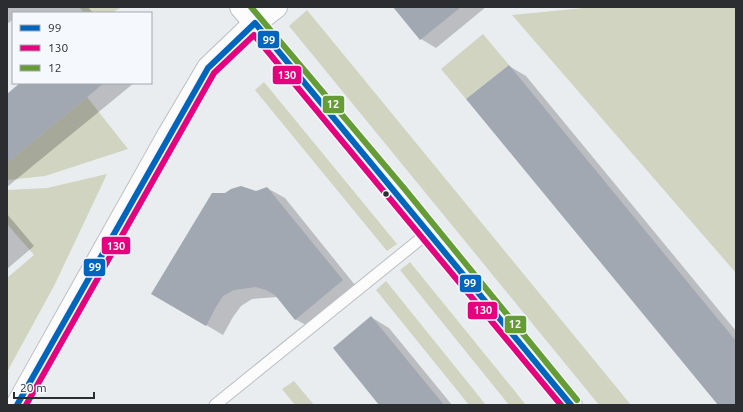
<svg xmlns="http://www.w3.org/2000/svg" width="743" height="412" viewBox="0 0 743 412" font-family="Ubuntu,sans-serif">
<rect width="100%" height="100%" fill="#eaedf0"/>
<g fill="#d0d4c1">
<polygon points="79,7 122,7 112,13 84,13"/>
<polygon points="594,7 736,7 736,273 512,15"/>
<polygon points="307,10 631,405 599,405 289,26"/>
<polygon points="483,34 509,65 466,99 441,69"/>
<polygon points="264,82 397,244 387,251 255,90"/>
<polygon points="87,97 128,149 45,176 7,180 7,163"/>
<polygon points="107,174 55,284 7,372 7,278 34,255 7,224 7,190 47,188"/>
<polygon points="410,262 526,405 509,405 400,270"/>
<polygon points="386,281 486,405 469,405 376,290"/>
<polygon points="294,381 314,405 295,405 282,389"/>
</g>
<g fill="#0003">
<polygon points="7,7 88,7 93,13 13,13 13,19 9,23 7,22"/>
<polygon points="395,7 486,7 436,48 421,39"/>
<polygon points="509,66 526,76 736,331 736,405 719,405"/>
<polygon points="22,83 134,83 7,187 7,95"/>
<polygon points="267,188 285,198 359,290 313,329 295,319 277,297 252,299 241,306 233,317 223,335 206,325 256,192"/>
<polygon points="7,214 34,246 7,269"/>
<polygon points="371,317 389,328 452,405 380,405"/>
</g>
<g fill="#a1a8b1">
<polygon points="393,7 461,7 420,40"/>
<polygon points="509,65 736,341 736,405 718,405 466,99"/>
<polygon points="20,83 104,83 7,163 7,94"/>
<polygon points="241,186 256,191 267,187 343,280 295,320 275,295 266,290 256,287 234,290 223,296 216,307 206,326 151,294 212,193 225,193 231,189"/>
<polygon points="371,316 444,405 379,405 333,348"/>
</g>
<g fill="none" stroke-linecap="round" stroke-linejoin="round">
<defs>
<polyline id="service" points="215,405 429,232"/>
<polyline id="minor" points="255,23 276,7"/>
<polyline id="tertiary" points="17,405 169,134 208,68 255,23"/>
<polyline id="secondary" points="241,7 397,192 571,405"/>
</defs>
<use href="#service" stroke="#bbbec1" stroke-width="13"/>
<use href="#minor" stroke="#bbbec1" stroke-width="24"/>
<use href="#tertiary" stroke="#bbbec1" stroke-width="24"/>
<use href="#secondary" stroke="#bbbec1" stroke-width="24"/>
<use href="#service" stroke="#fcfcfd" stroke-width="11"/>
<use href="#minor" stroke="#fcfcfd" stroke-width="22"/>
<use href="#tertiary" stroke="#fcfcfd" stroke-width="22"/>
<use href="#secondary" stroke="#fcfcfd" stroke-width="22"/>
<defs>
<polyline id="bus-1" points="17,405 208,68 255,23 571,405"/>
<polyline id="bus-2" points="26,405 214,73 254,35 561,405"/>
<polyline id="bus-3" points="251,7 403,187 577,400"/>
</defs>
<use href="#bus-1" stroke="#f5f9fe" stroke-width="9"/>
<use href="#bus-2" stroke="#f5f9fe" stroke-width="9"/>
<use href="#bus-3" stroke="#f5f9fe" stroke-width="9"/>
<use href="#bus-1" stroke="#0065bd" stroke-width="6"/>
<use href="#bus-2" stroke="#e5007d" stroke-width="6"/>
<use href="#bus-3" stroke="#669c35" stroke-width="6"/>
</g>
<circle fill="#2b2d30" stroke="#f5f9fe" stroke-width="1.5" cx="386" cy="194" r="3.5"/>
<g stroke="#f5f9fe" stroke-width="1.5">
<rect x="257" y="30" width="23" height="19" rx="4" fill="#0065bd"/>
<rect x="272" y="65" width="30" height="20" rx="4" fill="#e5007d"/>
<rect x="322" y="95" width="23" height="19" rx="4" fill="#669c35"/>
<rect x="101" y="236" width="30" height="19" rx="4" fill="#e5007d"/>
<rect x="83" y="258" width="23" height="19" rx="4" fill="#0065bd"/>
<rect x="459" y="274" width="23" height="19" rx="4" fill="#0065bd"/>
<rect x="467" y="301" width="31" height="19" rx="4" fill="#e5007d"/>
<rect x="504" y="315" width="23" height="19" rx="4" fill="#669c35"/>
</g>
<g font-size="11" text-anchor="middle" font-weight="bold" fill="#fff">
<text x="269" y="44">99</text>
<text x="287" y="79">130</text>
<text x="333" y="108">12</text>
<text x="116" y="250">130</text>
<text x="95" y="271">99</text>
<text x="470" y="287">99</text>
<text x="483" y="314">130</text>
<text x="515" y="328">12</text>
</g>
<rect width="743" height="412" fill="none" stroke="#2b2d30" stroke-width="16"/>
<rect x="12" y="12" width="140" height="72" fill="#f5f9fe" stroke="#a4a7ac"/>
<rect x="20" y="25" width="20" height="6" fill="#0065bd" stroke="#a4a7ac"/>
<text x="48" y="32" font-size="12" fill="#2b2d30">99</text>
<rect x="20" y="45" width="20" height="6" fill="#e5007d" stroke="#a4a7ac"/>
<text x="48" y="52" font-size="12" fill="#2b2d30">130</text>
<rect x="20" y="65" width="20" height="6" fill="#669c35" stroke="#a4a7ac"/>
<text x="48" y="72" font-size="12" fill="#2b2d30">12</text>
<path d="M14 392v6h80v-6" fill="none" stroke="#2b2d30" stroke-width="2"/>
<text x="20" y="392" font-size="12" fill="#2b2d30" stroke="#f5f9fe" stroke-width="3" paint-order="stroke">20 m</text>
</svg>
